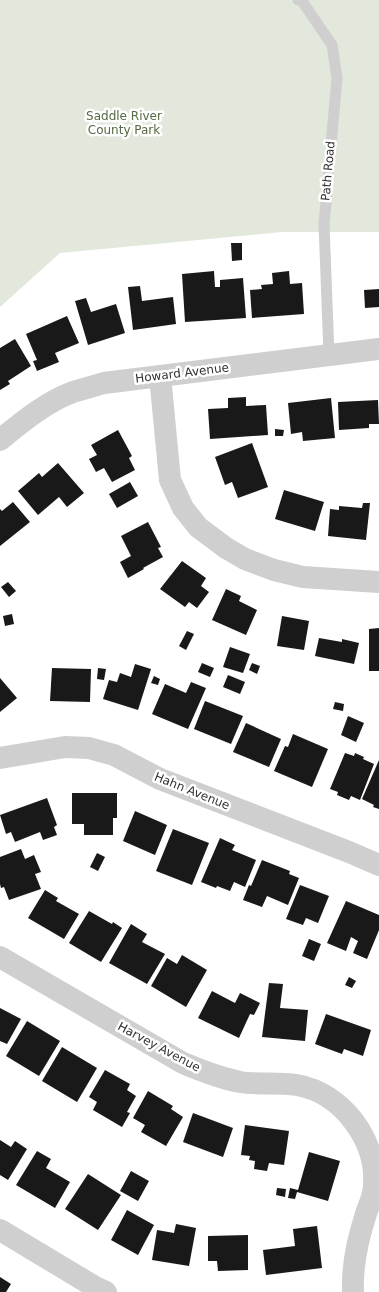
<svg xmlns="http://www.w3.org/2000/svg" width="379" height="1292" viewBox="0 0 379 1292" font-family="'DejaVu Sans',sans-serif">
<rect width="100%" height="100%" fill="#fff"/>
<polygon fill="#e2e8dc" points="0,0 379,0 379,232 282,232 60,253 0,307"/>
<g fill="#191919">
<polygon points="231,243 242,243 242,260 232,261"/>
<polygon points="214,271 215,287 220,287 220,280 243,278 246,318 185,322 182,274"/>
<polygon points="289,271 290,284 302,283 304,314 252,318 250,290 262,289 261,285 273,284 272,273"/>
<polygon points="140,286 142,301 173,297 176,324 133,330 128,287"/>
<polygon points="379,289 379,307 365,308 364,290"/>
<polygon points="86,298 91,312 116,304 125,333 88,345 75,301"/>
<polygon points="67,316 79,343 55,353 59,362 37,371 33,361 37,360 26,334"/>
<polygon points="15,339 31,366 8,381 10,384 0,390 0,348"/>
<polygon points="246,397 246,406 266,405 268,435 210,439 208,409 228,408 228,398"/>
<polygon points="331,398 335,438 303,441 302,432 291,434 288,403"/>
<polygon points="378,400 379,424 369,424 369,428 339,430 338,402"/>
<polygon points="275,429 284,430 283,436 275,436"/>
<polygon points="118,430 132,456 129,458 135,470 112,482 104,468 96,472 89,459 97,455 91,445"/>
<polygon points="252,443 268,487 238,498 232,482 225,485 215,457"/>
<polygon points="58,463 84,493 67,507 59,497 38,515 18,491 39,473 42,477"/>
<polygon points="130,482 138,496 117,508 109,494"/>
<polygon points="284,490 324,502 315,531 275,519"/>
<polygon points="13,502 30,522 0,546 0,509 2,511"/>
<polygon points="363,503 370,503 366,540 328,536 330,509 339,510 339,506 362,508"/>
<polygon points="148,522 161,547 158,548 163,557 143,568 144,569 128,578 120,562 131,556 121,536"/>
<polygon points="182,561 206,578 201,586 209,592 197,608 189,602 185,607 160,589"/>
<polygon points="8,582 16,591 9,597 1,587"/>
<polygon points="226,589 241,596 239,601 257,610 246,635 212,620"/>
<polygon points="12,614 14,624 5,626 3,616"/>
<polygon points="282,616 309,621 304,650 277,646"/>
<polygon points="379,628 379,671 369,671 369,629"/>
<polygon points="187,631 194,634 186,650 179,646"/>
<polygon points="319,638 342,642 342,639 359,643 354,664 315,656"/>
<polygon points="230,647 250,654 243,673 223,667"/>
<polygon points="202,663 214,668 210,677 198,672"/>
<polygon points="252,663 260,666 257,674 249,670"/>
<polygon points="135,664 151,669 138,710 103,699 109,680 117,682 120,673 131,677"/>
<polygon points="52,668 91,669 90,702 50,701"/>
<polygon points="98,668 106,669 104,680 97,679"/>
<polygon points="228,675 245,682 240,694 223,687"/>
<polygon points="154,676 160,679 158,685 151,683"/>
<polygon points="0,678 17,698 0,712"/>
<polygon points="191,682 206,688 188,729 152,714 165,684 186,693"/>
<polygon points="205,701 243,716 231,744 194,729"/>
<polygon points="335,702 344,704 343,711 333,709"/>
<polygon points="348,716 364,723 356,742 341,735"/>
<polygon points="246,723 281,739 269,767 233,752"/>
<polygon points="293,734 328,749 312,787 274,771 285,746 288,747"/>
<polygon points="345,753 354,756 355,753 364,757 363,759 374,764 360,800 351,796 349,800 337,795 338,792 330,789"/>
<polygon points="379,760 379,809 373,807 374,805 362,799"/>
<polygon points="72,793 117,793 117,818 113,818 113,835 84,835 84,824 72,824"/>
<polygon points="47,798 57,825 54,827 57,835 43,840 40,832 15,842 11,832 6,834 0,815"/>
<polygon points="135,811 167,825 155,855 123,841"/>
<polygon points="173,829 209,843 192,885 156,871"/>
<polygon points="220,838 235,845 232,850 256,860 245,887 234,882 230,891 217,886 216,888 201,882"/>
<polygon points="21,849 25,859 34,855 41,872 35,874 41,889 9,900 4,887 1,888 0,884 0,857"/>
<polygon points="97,853 105,857 98,871 90,867"/>
<polygon points="262,860 290,871 289,874 299,878 288,905 267,896 262,907 243,900 249,885 251,886"/>
<polygon points="300,885 329,896 318,923 306,918 303,925 286,919"/>
<polygon points="45,890 58,898 56,901 79,914 64,939 28,918"/>
<polygon points="346,901 379,915 379,930 367,959 353,953 358,941 351,937 346,951 327,943"/>
<polygon points="89,911 112,924 113,922 122,928 101,962 69,943"/>
<polygon points="131,924 147,934 142,942 165,954 147,984 109,963"/>
<polygon points="309,939 321,944 314,961 302,956"/>
<polygon points="182,955 207,970 186,1007 151,986 167,958 177,964"/>
<polygon points="349,977 356,981 352,988 345,985"/>
<polygon points="269,983 283,984 280,1008 308,1010 305,1041 262,1037"/>
<polygon points="212,991 235,1003 240,993 260,1003 254,1015 250,1014 239,1038 198,1018"/>
<polygon points="0,1008 21,1019 7,1044 0,1041"/>
<polygon points="326,1014 371,1030 363,1056 344,1049 342,1054 315,1044"/>
<polygon points="27,1021 60,1041 39,1076 6,1056"/>
<polygon points="62,1047 97,1068 77,1102 42,1081"/>
<polygon points="105,1070 130,1084 127,1090 136,1096 127,1112 130,1113 122,1127 93,1110 97,1102 89,1097"/>
<polygon points="148,1091 173,1106 171,1109 183,1117 166,1146 141,1132 145,1125 133,1118"/>
<polygon points="193,1113 233,1128 223,1157 183,1142"/>
<polygon points="245,1125 289,1131 284,1165 269,1163 267,1171 254,1169 255,1161 249,1160 250,1156 241,1155"/>
<polygon points="0,1140 11,1147 15,1141 27,1149 8,1180 0,1175"/>
<polygon points="37,1151 51,1159 46,1168 70,1182 55,1208 16,1185"/>
<polygon points="309,1152 340,1161 328,1201 297,1192 295,1199 288,1198 290,1188 298,1190"/>
<polygon points="131,1171 149,1181 138,1201 120,1191"/>
<polygon points="88,1174 121,1195 98,1230 65,1209"/>
<polygon points="277,1188 286,1189 285,1197 276,1195"/>
<polygon points="127,1210 154,1225 138,1255 111,1240"/>
<polygon points="176,1224 196,1228 189,1266 152,1260 157,1230 174,1233"/>
<polygon points="317,1226 322,1268 266,1275 263,1250 295,1246 293,1229"/>
<polygon points="248,1235 248,1270 218,1271 217,1261 208,1261 208,1236"/>
<polygon points="0,1277 11,1284 6,1292 0,1292"/>
</g>
<g fill="none" stroke-linecap="round" stroke-linejoin="round">
<polyline stroke="#cfcfcf" stroke-width="11" points="298,0 302,1 332,45 337,78 324,224 329,355"/>
<g stroke="#cfcfcf" stroke-width="22">
<polyline points="160,376 170,480 183,508 198,527 226,548 245,559 274,570 303,577 379,582"/>
<path d="M0,440C22,422 46,402 73,392C83,389 94,386 104,383L379,349"/>
<polyline points="0,758 65,747 89,748 114,755 160,779 349,852 379,865"/>
<path d="M0,957L183,1063C202,1071 220,1078 240,1082C259,1085 278,1082 297,1085C342,1093 377,1140 374,1185C374,1197 368,1206 365,1217C357,1242 352,1267 353,1292"/>
<polyline points="0,1230 95,1287 106,1292"/>
</g>
</g>
<g text-anchor="middle" stroke-width="5" stroke-linejoin="round" paint-order="stroke">
<g font-size="12" fill="#566a43" stroke="#fff">
<text x="124" y="120">Saddle River<tspan x="124" dy="14">County Park</tspan></text>
</g>
<g font-size="12" fill="#323232" stroke="#fff">
<text transform="translate(328 171) rotate(-85)" y="4">Path Road</text>
<text transform="translate(182 373) rotate(-7)" y="4">Howard Avenue</text>
<text transform="translate(192 791) rotate(22)" y="4">Hahn Avenue</text>
<text transform="translate(159 1047) rotate(28)" y="4">Harvey Avenue</text>
</g>
</g>
</svg>
